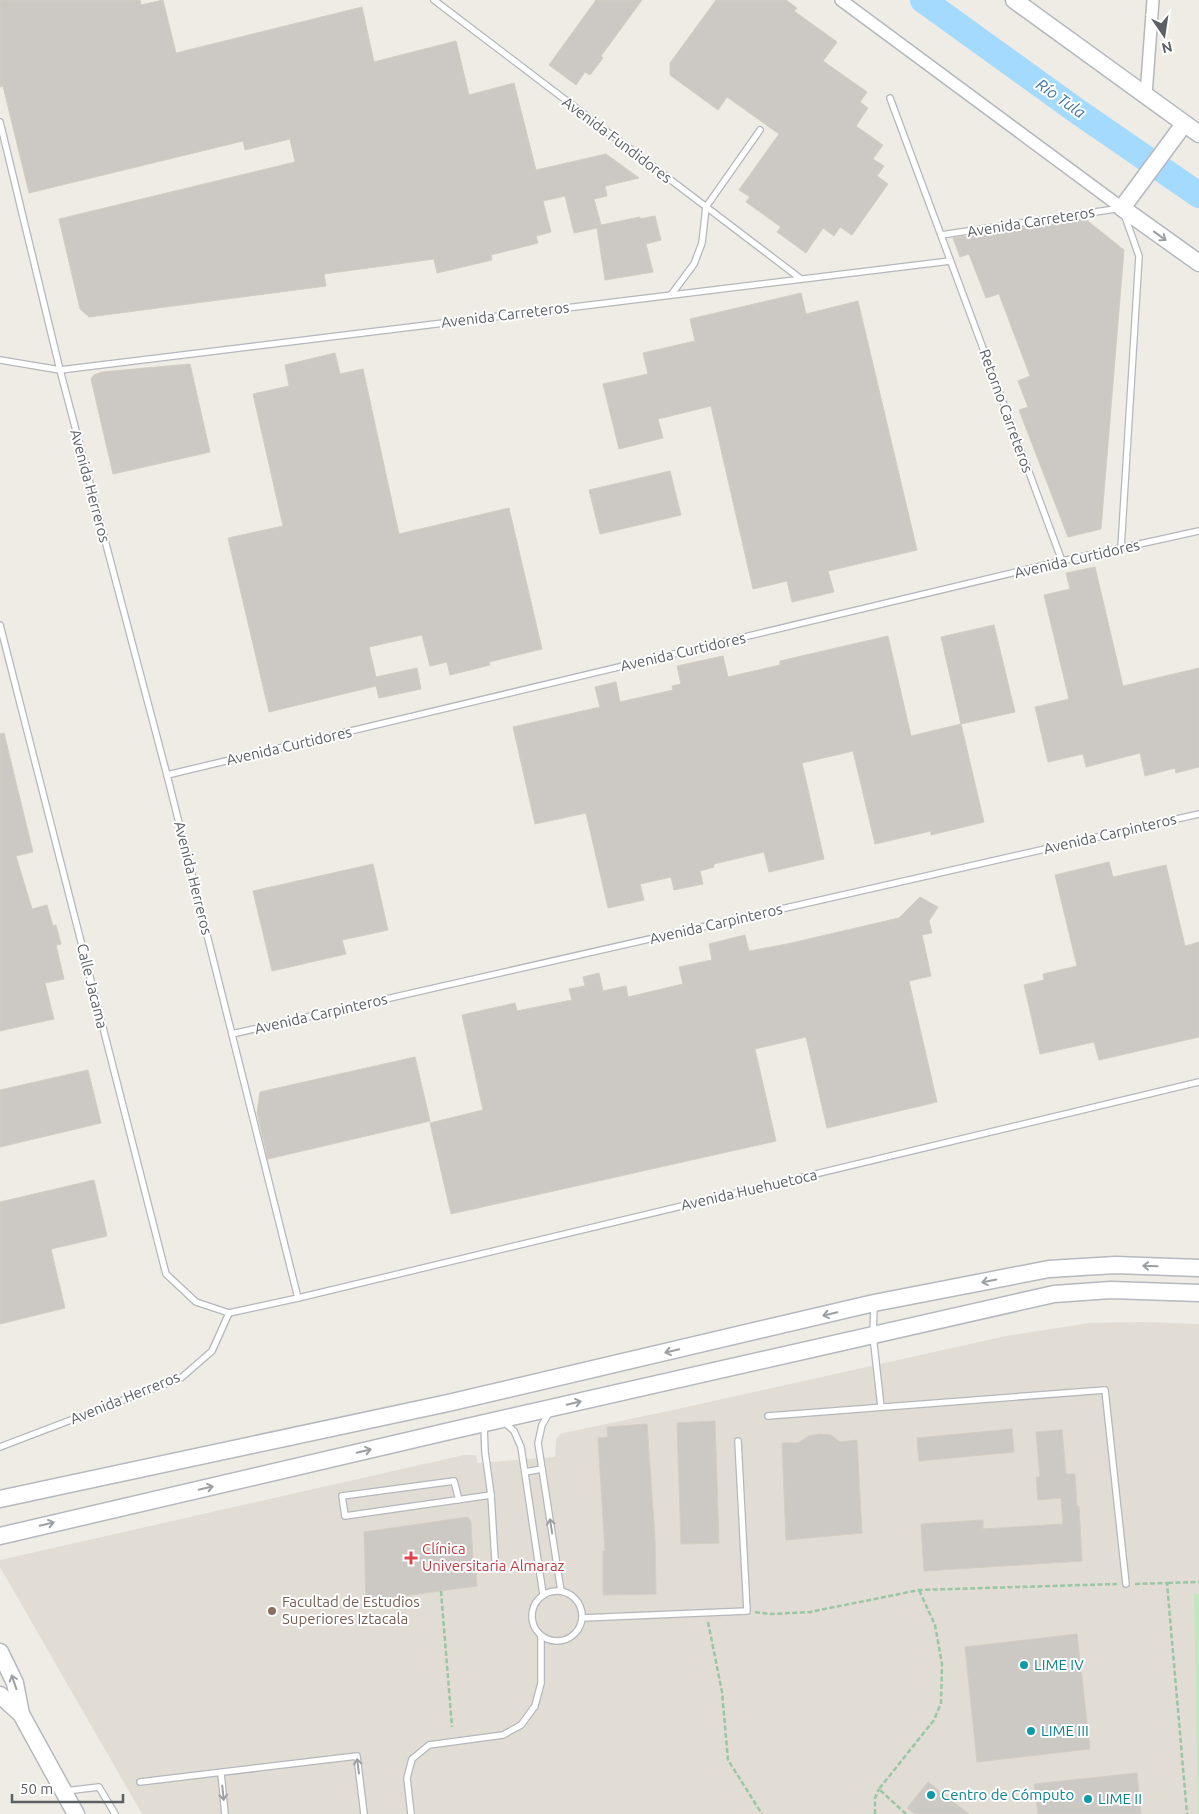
<svg xmlns="http://www.w3.org/2000/svg" width="1199" height="1814" viewBox="0 0 1199 1814" font-family="Ubuntu,sans-serif">
<rect width="100%" height="100%" fill="#eeece4"/>
<polygon fill="#e1ddd5" points="1142,1322 1199,1324 1199,1814 142,1814 0,1567 0,1560 464,1455 476,1455 477,1463 555,1457 556,1440 560,1434 563,1433 673,1410 1006,1336 1089,1323"/>
<polygon fill="#c2e6c0" points="1194,1594 1199,1594 1199,1814 1198,1814"/>
<g fill="none" stroke-linecap="round" stroke-linejoin="round">
<polyline stroke="#a4dafe" stroke-width="26" points="923,0 1077,111 1199,195"/>
</g>
<g fill="#ccc8c3" stroke="#d3cdc2">
<polygon points="0,0 140,0 141,5 163,0 176,53 362,7 374,62 456,41 469,95 514,83 536,170 606,154 639,178 605,186 607,196 594,199 601,225 640,217 640,219 655,216 661,240 646,244 653,272 605,280 597,228 574,233 565,196 543,201 551,232 536,236 538,243 491,255 492,260 437,273 434,259 324,274 326,286 89,317 80,309 59,219 295,162 290,139 245,150 243,141 29,193 3,86 0,87"/>
<polygon points="596,0 642,0 601,56 603,58 590,75 585,72 576,85 549,65"/>
<polygon points="716,0 786,0 797,8 794,11 837,42 823,61 867,92 860,102 868,108 856,126 883,145 873,159 884,166 877,176 888,184 852,235 840,227 834,236 823,228 806,253 777,232 781,227 746,202 750,197 739,190 779,134 727,97 718,110 670,75 670,63"/>
<polygon points="1084,218 1124,250 1101,529 1068,537 1019,410 1028,407 1018,381 1030,376 999,294 986,298 969,254 960,257 953,238"/>
<polygon points="801,293 806,314 858,301 917,550 828,571 834,592 792,602 787,581 753,589 711,406 658,419 663,438 619,449 603,384 648,374 643,353 695,341 690,319"/>
<polygon points="335,353 340,374 363,369 399,534 509,508 542,649 489,662 490,665 450,675 447,662 430,666 422,635 369,647 376,677 417,668 421,689 379,698 376,686 269,712 228,538 283,526 253,394 289,386 285,365"/>
<polygon points="190,364 210,452 113,474 91,379 94,375 102,372"/>
<polygon points="670,471 681,515 600,534 589,490"/>
<polygon points="1095,567 1123,686 1199,668 1199,767 1176,773 1175,768 1145,776 1140,753 1086,767 1083,754 1048,762 1035,707 1069,699 1044,595 1070,589 1066,573"/>
<polygon points="994,625 1015,712 961,724 941,637"/>
<polygon points="888,636 911,736 961,724 984,822 931,835 931,831 875,844 853,751 802,763 824,859 769,872 764,852 714,864 714,867 700,871 703,884 674,890 671,877 640,884 644,900 608,908 586,813 535,824 513,727 600,707 595,687 616,682 620,702 673,690 672,686 681,684 677,666 723,656 728,677 780,665 780,661"/>
<polygon points="4,733 33,852 16,856 32,909 47,905 53,926 56,925 61,944 56,945 64,979 45,983 54,1019 0,1031 0,734"/>
<polygon points="1109,862 1113,877 1166,865 1185,946 1199,942 1199,1037 1099,1060 1094,1042 1040,1054 1024,985 1044,980 1043,974 1077,966 1055,875"/>
<polygon points="373,864 388,930 342,940 346,954 272,971 253,891"/>
<polygon points="920,897 938,907 929,921 932,933 922,935 931,976 909,981 937,1102 827,1128 806,1037 755,1049 776,1141 451,1214 430,1123 483,1110 462,1015 515,1003 517,1011 572,1000 569,989 585,986 583,977 599,973 603,991 626,986 628,997 683,984 679,967 712,960 709,944 745,935 749,951 787,944 899,918"/>
<polygon points="415,1057 430,1121 268,1159 257,1113 260,1092"/>
<polygon points="88,1070 101,1123 0,1147 0,1090"/>
<polygon points="94,1180 107,1236 51,1249 65,1308 0,1324 0,1202"/>
<polygon points="715,1421 719,1543 681,1544 677,1423"/>
<polygon points="647,1424 655,1539 656,1594 603,1595 603,1551 605,1551 598,1438 608,1437 607,1427"/>
<polygon points="1012,1429 1014,1452 919,1461 917,1438"/>
<polygon points="1062,1430 1066,1474 1075,1474 1077,1506 1079,1506 1082,1561 924,1571 921,1524 983,1520 983,1529 1063,1524 1061,1498 1038,1500 1036,1477 1040,1477 1036,1432"/>
<polygon points="819,1434 831,1435 840,1442 857,1440 862,1533 786,1540 782,1443 798,1443 809,1436"/>
<polygon points="468,1517 471,1522 473,1561 475,1561 477,1586 366,1601 364,1532"/>
<polygon points="1077,1634 1090,1749 977,1762 965,1647"/>
<polygon points="1137,1773 1141,1814 1038,1814 1034,1784"/>
<polygon points="928,1782 969,1814 915,1814 907,1808"/>
</g>
<g fill="none" stroke-linecap="round" stroke-linejoin="round">
<defs>
<g id="service">
<polyline points="434,0 801,279"/>
<polyline points="890,98 1062,561"/>
<polyline points="0,122 60,370 167,775 298,1298"/>
<polyline points="941,235 1122,208 1139,256 1121,548"/>
<polyline points="671,295 694,264 702,243 706,207 760,130"/>
<polyline points="0,360 60,370 950,261"/>
<polyline points="0,625 166,1274 196,1302 229,1313 298,1298 1199,1082"/>
<polyline points="167,775 1062,561 1199,531"/>
<polyline points="232,1034 1199,814"/>
<polyline points="874,1305 873,1336 881,1407"/>
<polyline points="549,1413 542,1425 538,1443 561,1591"/>
<polyline points="768,1416 1105,1390 1126,1584"/>
<polyline points="504,1422 514,1431 521,1447 543,1594"/>
<polyline points="484,1425 485,1452 491,1495 495,1560"/>
<polyline points="0,1447 181,1378 212,1351 229,1313"/>
<polyline points="525,1472 542,1469"/>
<polyline points="459,1500 454,1481 342,1496 345,1516 491,1495"/>
<circle cx="557" cy="1616" r="25"/>
<polyline points="582,1618 747,1611 738,1441"/>
<polyline points="221,1773 225,1814"/>
<polyline points="140,1782 357,1756 364,1814"/>
<polyline points="65,1791 99,1787 115,1814"/>
<polyline points="411,1814 407,1778 412,1759 429,1745 503,1735 521,1725 535,1706 541,1683 541,1637"/>
</g>
<g id="minor">
<polyline points="841,0 1122,208"/>
<polyline points="1146,95 1153,0"/>
</g>
<g id="secondary">
<polyline points="1014,0 1199,134"/>
<polyline points="1184,124 1122,208 1199,263"/>
<polyline points="0,1499 448,1403 874,1303 1049,1269 1115,1265 1199,1268"/>
<polyline points="0,1536 454,1430 1054,1294 1111,1290 1199,1293"/>
<polyline points="0,1652 15,1683 21,1714"/>
<polyline points="0,1695 21,1714 76,1814"/>
</g>
</defs>
<use href="#service" stroke="#b4b7bb" stroke-width="8"/>
<use href="#minor" stroke="#b4b7bb" stroke-width="14"/>
<use href="#secondary" stroke="#b5b9be" stroke-width="19"/>
<g stroke="#9ac6a4" stroke-width="2.5" stroke-dasharray="5 2.5" stroke-linecap="butt">
<polyline points="1168,1583 1199,1582"/>
<polyline points="1135,1584 1167,1583 1187,1814"/>
<polyline points="441,1591 452,1727"/>
<polyline points="755,1612 770,1614 810,1612 919,1590 1117,1584"/>
<polyline points="708,1622 722,1692 728,1760 762,1814"/>
<polyline points="875,1814 875,1798 879,1789"/>
<polyline points="906,1814 879,1789 934,1720 941,1703 942,1664 935,1625 919,1590"/>
</g>
<use href="#service" stroke="#fff" stroke-width="5.5"/>
<use href="#minor" stroke="#fff" stroke-width="11"/>
<use href="#secondary" stroke="#fff" stroke-width="16"/>
</g>
<defs><path id="oneway-shaft" d="M-6 0H5M1.5-3L5.5 0L1.5 3" fill="none" stroke-width="1.6" stroke-linecap="round" stroke-linejoin="round" transform="scale(1.25)"/></defs>
<g stroke="#9da0a2">
<use href="#oneway-shaft" transform="translate(1160 236) rotate(36)"/>
<use href="#oneway-shaft" transform="translate(1150 1266) rotate(-178)"/>
<use href="#oneway-shaft" transform="translate(989 1281) rotate(169)"/>
<use href="#oneway-shaft" transform="translate(830 1314) rotate(167)"/>
<use href="#oneway-shaft" transform="translate(672 1351) rotate(167)"/>
<use href="#oneway-shaft" transform="translate(574 1403) rotate(-13)"/>
<use href="#oneway-shaft" transform="translate(364 1451) rotate(-13)"/>
<use href="#oneway-shaft" transform="translate(206 1488) rotate(-13)"/>
<use href="#oneway-shaft" transform="translate(47 1524) rotate(-13)"/>
<use href="#oneway-shaft" transform="translate(551 1526) rotate(-99)"/>
<use href="#oneway-shaft" transform="translate(14 1682) rotate(-109)"/>
<use href="#oneway-shaft" transform="translate(358 1766) rotate(-97)"/>
<use href="#oneway-shaft" transform="translate(223 1793) rotate(84)"/>
</g>
<path fill="#e0444e" stroke="#fff" stroke-width="2" d="M408.5 1550.5h5v5h5v5h-5v5h-5v-5h-5v-5h5z"/>
<circle fill="#8d6e63" stroke="#fff" stroke-width="2" cx="272" cy="1611" r="5"/>
<g fill="#0f9aa8" stroke="#fff" stroke-width="2">
<circle cx="1024" cy="1665" r="5"/>
<circle cx="1031" cy="1731" r="5"/>
<circle cx="931" cy="1795" r="5"/>
<circle cx="1088" cy="1799" r="5"/>
</g>
<g text-anchor="middle" stroke-width="4" stroke-linejoin="round" paint-order="stroke">
<g font-size="15" fill="#5c6064" stroke="#fff">
<text transform="translate(617 140) rotate(37)" y="5">Avenida Fundidores</text>
<text transform="translate(1031 222) rotate(-9)" y="5">Avenida Carreteros</text>
<text transform="translate(505 315) rotate(-7)" y="5">Avenida Carreteros</text>
<text transform="translate(1006 411) rotate(70)" y="5">Retorno Carreteros</text>
<text transform="translate(90 486) rotate(75)" y="5">Avenida Herreros</text>
<text transform="translate(1077 559) rotate(-13)" y="5">Avenida Curtidores</text>
<text transform="translate(683 652) rotate(-13)" y="5">Avenida Curtidores</text>
<text transform="translate(289 746) rotate(-13)" y="5">Avenida Curtidores</text>
<text transform="translate(1110 834) rotate(-13)" y="5">Avenida Carpinteros</text>
<text transform="translate(193 878) rotate(76)" y="5">Avenida Herreros</text>
<text transform="translate(716 924) rotate(-13)" y="5">Avenida Carpinteros</text>
<text transform="translate(92 986) rotate(76)" y="5">Calle Jacama</text>
<text transform="translate(321 1014) rotate(-13)" y="5">Avenida Carpinteros</text>
<text transform="translate(749 1190) rotate(-13)" y="5">Avenida Huehuetoca</text>
<text transform="translate(125 1398) rotate(-22)" y="5">Avenida Herreros</text>
</g>
<g font-size="15" fill="#be3a42" stroke="#fff" text-anchor="start">
<text x="422" y="1554">Clínica<tspan x="422" dy="17">Universitaria Almaraz</tspan></text>
</g>
<g font-size="15" fill="#785e54" stroke="#fff" text-anchor="start">
<text x="282" y="1607">Facultad de Estudios<tspan x="282" dy="17">Superiores Iztacala</tspan></text>
</g>
<g font-size="15" fill="#0d838f" stroke="#fff" text-anchor="start">
<text x="1034" y="1670">LIME IV</text>
<text x="1041" y="1736">LIME III</text>
<text x="941" y="1800">Centro de Cómputo</text>
<text x="1098" y="1804">LIME II</text>
</g>
<g font-size="16" font-style="italic" fill="#3e75a7" stroke="#fff">
<text transform="translate(1061 98) rotate(35)" y="6">Río Tula</text>
</g>
</g>
<g transform="translate(1164 35) rotate(167)" stroke="#ffffff" stroke-width="4" paint-order="stroke">
<path d="M0-4L9 19L0 12L-9 19Z" fill="#5c6064"/>
<text y="-8" font-size="14" font-weight="bold" text-anchor="middle" fill="#5c6064">N</text>
</g>
<path d="M12 1794v8h111v-8" fill="none" stroke="#5c6064" stroke-width="2.5"/>
<text x="20" y="1794" font-size="15" fill="#5c6064" stroke="#ffffff" stroke-width="4" paint-order="stroke">50 m</text>
</svg>
